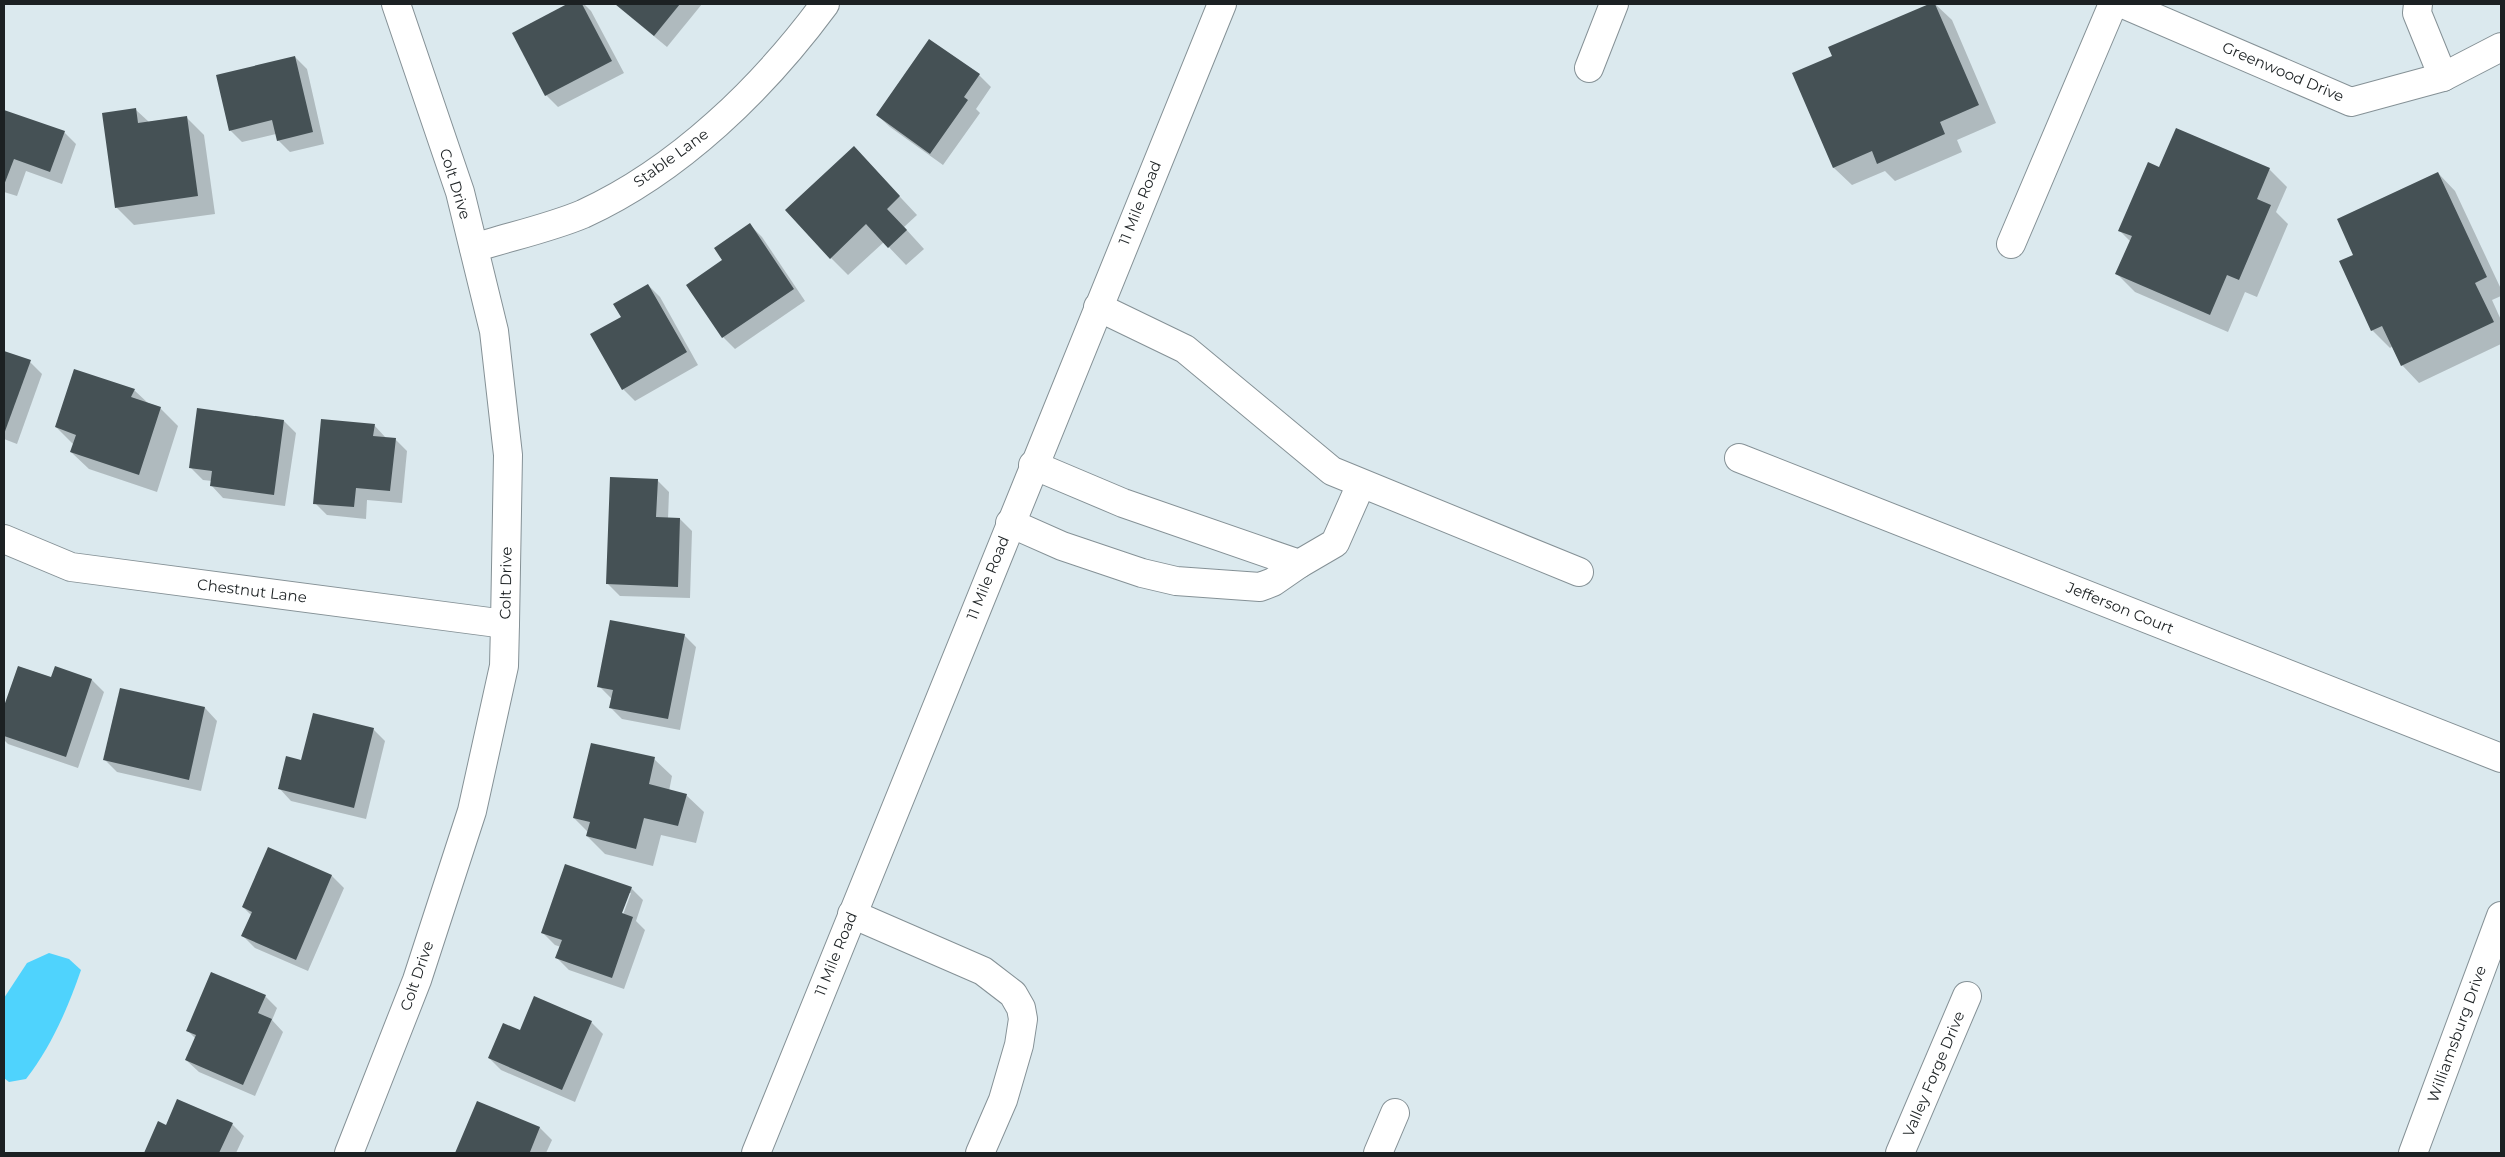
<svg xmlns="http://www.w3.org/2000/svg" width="2505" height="1157" viewBox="0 0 2505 1157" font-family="Montserrat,sans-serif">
<rect width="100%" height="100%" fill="#dbe9ee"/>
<path fill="#4fd3fd" d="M49,953L69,959L81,970C68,1008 51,1047 26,1079L9,1082L4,1078V998L27,963Z"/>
<g fill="#0003" fill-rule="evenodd">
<polygon points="569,4 584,4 591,11 624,73 558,107 546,95 514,33"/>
<polygon points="615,4 702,4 667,47"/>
<polygon points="1932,4 1935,4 1952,20 1996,123 1957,140 1962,152 1895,181 1885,171 1852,185 1834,168 1834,57 1829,48"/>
<polygon points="295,57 307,69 324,144 290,152 278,140 276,134 242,142 230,130"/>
<polygon points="979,75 991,87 976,109 980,113 943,165 890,127 877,115"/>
<polygon points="136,110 149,122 186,117 204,135 215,214 134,225 117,208"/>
<polygon points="4,111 64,132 76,144 62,184 26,171 17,196 4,192"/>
<polygon points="2177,129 2269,169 2287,187 2276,212 2288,224 2257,297 2245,292 2228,332 2135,292 2117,274 2131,242 2119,230 2160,169"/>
<polygon points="871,166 917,215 904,227 924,249 906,265 884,242 848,275 831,258"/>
<polygon points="2438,173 2455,191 2501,289 2501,296 2492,300 2501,320 2501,344 2419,383 2402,365 2393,346 2390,348 2372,330 2355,256"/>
<polygon points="750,225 762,237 805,301 735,349 723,337 724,260"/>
<polygon points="648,285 660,297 698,365 635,401 623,389 622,317"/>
<polygon points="4,352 30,362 42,374 17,444 4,439"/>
<polygon points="134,390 149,404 160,408 178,426 157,492 89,469 71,452 74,445 56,427"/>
<polygon points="284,421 296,433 285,506 223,498 211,485 212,481 203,480 191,468"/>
<polygon points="374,425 386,438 395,439 407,451 402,503 367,500 366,519 327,515 315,503"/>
<polygon points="657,480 669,492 668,519 680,519 692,531 690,598 620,596 608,584"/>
<polygon points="684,635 696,647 680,730 622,719 610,707 612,699 599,686"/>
<polygon points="18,667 52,679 56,668 92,680 104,692 78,768 8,744 4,740 4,709"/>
<polygon points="121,690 205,708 217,721 201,791 117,772 105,760"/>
<polygon points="373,729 385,741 366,819 291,801 279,788 301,762"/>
<polygon points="654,759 672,776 669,791 686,795 704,812 696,843 661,835 653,866 605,854 587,836 588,832 574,818"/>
<polygon points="269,849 332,876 344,888 308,971 255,948 243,936 252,916 243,907"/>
<path d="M631,888L643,900L636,921L645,930L624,989L569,970L557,958L561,947L555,945L543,933ZM628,893H631L621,920L619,919Z"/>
<polygon points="265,996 277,1008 272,1020 283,1032 255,1096 199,1072 186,1060 196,1039 187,1030"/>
<polygon points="591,1022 603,1034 575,1102 501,1070 489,1058 520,1032"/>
<polygon points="478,1102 540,1128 552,1140 546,1153 456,1153"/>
<polygon points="158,1122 166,1126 232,1124 244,1136 236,1153 145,1153"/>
</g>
<g fill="#455155">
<polygon points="567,4 582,4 612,61 545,96 512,33"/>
<polygon points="615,4 680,4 654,36"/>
<polygon points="1929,4 1935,4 1979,105 1940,122 1945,134 1877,164 1872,151 1833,168 1792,73 1832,56 1828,47"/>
<polygon points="929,39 980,74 964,97 968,100 930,154 876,115"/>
<polygon points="295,56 313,132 277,141 272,120 229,131 216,75"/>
<polygon points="136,108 138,123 187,116 198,196 115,208 102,113"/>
<polygon points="4,110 65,131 50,172 14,159 4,185"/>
<polygon points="2176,128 2270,168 2257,199 2271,205 2239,280 2227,275 2210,315 2115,274 2132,236 2118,231 2148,162 2159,167"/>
<polygon points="854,146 900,196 887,209 907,230 888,248 866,224 830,259 785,210"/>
<polygon points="2438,172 2487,277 2475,283 2494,322 2401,366 2382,326 2371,331 2339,261 2353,255 2337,219"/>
<polygon points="750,223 794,289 722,338 686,285 722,260 714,248"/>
<polygon points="648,284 687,352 622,390 590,334 621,317 613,304"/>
<polygon points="4,351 31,360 4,434"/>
<polygon points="74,369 135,389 131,397 161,407 139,475 70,452 76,435 55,427"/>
<polygon points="197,408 284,420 274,495 210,486 212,471 189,468"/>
<polygon points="321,419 375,424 373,436 396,438 390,491 356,488 354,507 313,504"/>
<polygon points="610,477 658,479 656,517 680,518 678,587 606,584"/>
<polygon points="610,620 685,634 668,719 609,708 613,690 597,687"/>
<polygon points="18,666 51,677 55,666 92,679 66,757 4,736 4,706"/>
<polygon points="120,688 205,707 189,780 103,760"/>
<polygon points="313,713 374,728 354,808 278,789 286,756 301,760"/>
<polygon points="591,743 655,757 649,784 687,794 678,826 644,818 636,849 586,836 590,822 573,818"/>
<polygon points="268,847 332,875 296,960 241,936 252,912 242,907"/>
<polygon points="565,864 632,887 622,913 633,917 612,978 555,958 562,940 541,933"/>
<polygon points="211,972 266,995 258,1013 272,1019 243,1085 185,1060 196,1035 186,1031"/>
<polygon points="534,996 592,1021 562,1090 488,1058 503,1023 520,1030"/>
<polygon points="177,1099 233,1123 219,1153 144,1153 158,1121 166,1125"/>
<polygon points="477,1101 540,1127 530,1152 534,1153 455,1153"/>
</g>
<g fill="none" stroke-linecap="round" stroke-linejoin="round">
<defs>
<g id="minor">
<polyline points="2123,4 2351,102 2443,77 2501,47"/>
<polyline points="2418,4 2417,13 2443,77"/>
<polyline points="1589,68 1614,4"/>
<polyline points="2011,244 2113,4"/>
<path d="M474,248C508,237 550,228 583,214C679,170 763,88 825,4"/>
<polyline points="1098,307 1185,349 1332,471 1579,572"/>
<polyline points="1739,458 2501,758"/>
<polyline points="1033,465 1123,503 1299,564 1335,543 1361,484"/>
<polyline points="1010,523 1062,546 1142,573 1176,581 1260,587 1273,582 1299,564"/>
<polyline points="4,539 71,567 505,624"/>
<polyline points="852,914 983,971 1013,994 1021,1008 1023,1019 1019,1045 1003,1100 980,1153"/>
<polyline points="349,1153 417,980 472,811 504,666 505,624 508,455 494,331 460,192 396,4"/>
<polyline points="756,1153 1222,4"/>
<polyline points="1378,1153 1395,1113"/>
<polyline points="1900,1153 1967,996"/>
<polyline points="2413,1153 2501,916"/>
</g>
</defs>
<use href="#minor" stroke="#859196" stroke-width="30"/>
<use href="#minor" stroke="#fff" stroke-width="28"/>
</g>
<g text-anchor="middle" stroke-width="5" stroke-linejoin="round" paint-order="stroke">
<g font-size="15" fill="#1c2123" stroke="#fff">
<text transform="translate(2283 72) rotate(23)" y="5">Greenwood Drive</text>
<text transform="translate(671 158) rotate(-36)" y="5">Stable Lane</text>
<text transform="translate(455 184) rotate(73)" y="5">Colt Drive</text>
<text transform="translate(1140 203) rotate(-68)" y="5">11 Mile Road</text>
<text transform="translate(988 578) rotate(-68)" y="5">11 Mile Road</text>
<text transform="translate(506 583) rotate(-89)" y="5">Colt Drive</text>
<text transform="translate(252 591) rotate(7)" y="5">Chestnut Lane</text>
<text transform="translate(2120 608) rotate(22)" y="5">Jefferson Court</text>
<text transform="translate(836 954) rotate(-68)" y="5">11 Mile Road</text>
<text transform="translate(417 976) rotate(-71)" y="5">Colt Drive</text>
<text transform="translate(2457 1034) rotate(-70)" y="5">Williamsburg Drive</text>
<text transform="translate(1934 1074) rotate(-67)" y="5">Valley Forge Drive</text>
</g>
</g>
<rect width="2505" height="1157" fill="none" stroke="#1c2123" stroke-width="10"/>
</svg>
